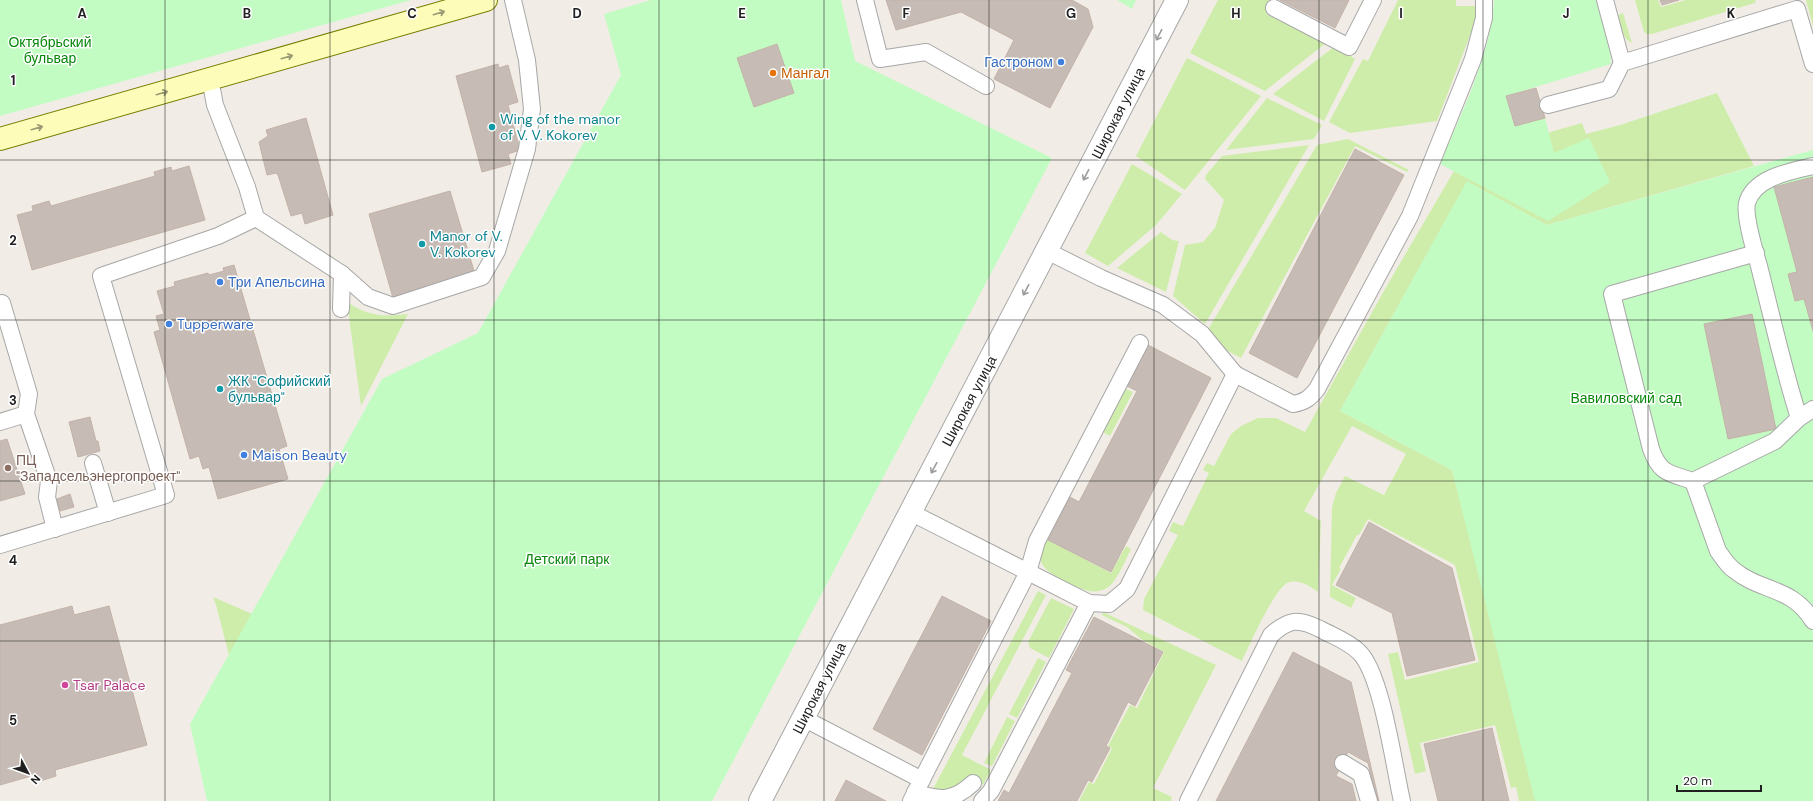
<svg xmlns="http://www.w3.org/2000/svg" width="1813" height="801" viewBox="0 0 1813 801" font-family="'DM Sans',sans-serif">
<rect width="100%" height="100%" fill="#f1ede6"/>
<g fill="#cfedaa">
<polygon points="1218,0 1272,0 1266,14 1326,43 1265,91 1190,53"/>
<polygon points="1398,0 1456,0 1456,6 1477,6 1477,17 1437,121 1350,133 1329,122 1363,59 1368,61"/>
<polygon points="1635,0 1658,0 1661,7 1686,0 1756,0 1755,3 1652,34 1647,34 1644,32"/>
<polygon points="1806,0 1813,0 1813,26"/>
<path d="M1623,13L1632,43C1622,39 1621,25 1618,15Z"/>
<polygon points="1335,46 1355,59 1324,121 1273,94"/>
<polygon points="1187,58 1261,96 1185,190 1136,156"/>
<path d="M1717,93L1754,166L1547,225L1467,182L1340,411L1452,470L1541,801H1519L1516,787L1511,788L1495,725L1420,743L1426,771L1415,774L1388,654L1398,652L1405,680L1479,662L1455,565L1368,519L1359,535H1357L1339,568L1341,569L1332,585L1356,598L1351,608L1330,597L1332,507L1336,493L1345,476L1384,495L1406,454L1352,426L1304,511L1321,521L1318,592C1310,586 1298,578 1287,583C1274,590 1249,646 1242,661L1143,610L1144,599L1178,535L1169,531L1173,522L1183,526L1209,473L1203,470L1207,463L1214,466L1231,434L1241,426L1258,418H1276L1305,432L1385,289L1454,171L1515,142L1582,123L1586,134L1620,125Z"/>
<polygon points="1267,98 1322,125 1314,139 1226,150"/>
<polygon points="1348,139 1409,170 1407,172 1355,146 1241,358 1220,347 1209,328 1317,145"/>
<polygon points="1309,145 1205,324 1173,296 1185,245 1203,242 1215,228 1224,200 1205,179 1206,175 1222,156"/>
<polygon points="1132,164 1182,194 1156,225 1108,266 1085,253"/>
<polygon points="1161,232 1172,240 1179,241 1166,292 1117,268"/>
<path d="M347,302C368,316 383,317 408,314L361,406Z"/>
<polygon points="1124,388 1133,392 1110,436 1101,431"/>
<path d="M1044,538L1111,573L1126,546L1131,549C1126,559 1116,583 1107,588C1102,591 1095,592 1089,591C1077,588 1045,574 1041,562C1038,554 1042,546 1044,538Z"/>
<path d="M1038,591L1046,595L962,755L991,770L983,785L967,777C959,791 947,792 933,789Z"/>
<polygon points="213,597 280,626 242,705 216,605"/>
<polygon points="1051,598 1074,609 1049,658 1030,648 1028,642"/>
<polygon points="1103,612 1216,665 1153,788 1172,797 1171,801 1079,801 1089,782 1094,784 1112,748 1108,746 1130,705 1137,708 1164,652 1141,639 1127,627 1102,615"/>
<polygon points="1038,658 1046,662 1017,718 1009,714"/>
<polygon points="1007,717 1015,721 992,766 984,763"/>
</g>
<g fill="#c2fcc3">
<polygon points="0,0 411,0 0,116"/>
<polygon points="651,0 841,0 855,61 1052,158 712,801 207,801 190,724 382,379 478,333 621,75 604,14"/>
<polygon points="1117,0 1136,0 1132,9"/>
<path d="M1494,0H1598L1610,46L1611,64L1506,96L1515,126L1545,118L1554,153L1589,138L1610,182L1548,221L1440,164C1461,113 1491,55 1494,0Z"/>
<polygon points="1813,150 1813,801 1535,801 1452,470 1340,411 1467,181 1547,225"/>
</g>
<g fill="#c6bcb5" stroke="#c4b2a8">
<polygon points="886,0 1072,0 1088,9 1093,27 1050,108 994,79 1014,40 961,12 896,30"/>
<polygon points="1280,0 1349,0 1335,28"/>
<polygon points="1660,0 1679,0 1662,5"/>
<polygon points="777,44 794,93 754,107 737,58"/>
<polygon points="498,64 499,68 508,65 518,102 508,105 520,150 508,154 511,164 482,172 456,76"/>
<polygon points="1536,88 1545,118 1515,126 1506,96"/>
<polygon points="306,118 333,215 305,224 302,213 291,216 278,175 276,173 267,175 259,142 268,136 266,130"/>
<polygon points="1355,149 1404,175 1297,378 1249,353"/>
<polygon points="189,166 205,220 32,270 17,215 33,211 32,206 49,201 51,206 155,176 154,172 171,167 172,171"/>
<polygon points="1813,177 1813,331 1804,299 1795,301 1788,274 1797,272 1774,187"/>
<polygon points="450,191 475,274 393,298 369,214"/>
<polygon points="234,265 287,446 279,449 288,479 218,499 209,467 203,469 199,456 190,459 154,332 160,330 156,316 164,314 157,291 175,286 174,282 208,273 209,275 224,271 223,268"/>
<polygon points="1752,314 1776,429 1728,439 1704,324"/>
<polygon points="1148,345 1211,378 1111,572 1048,540 1070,497 1079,502 1137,391 1127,386"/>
<polygon points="90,417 96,441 98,441 100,451 78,457 69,422"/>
<polygon points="7,439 25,494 0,501 0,441"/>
<polygon points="70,494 74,507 60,511 57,499"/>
<polygon points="1369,522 1452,568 1475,660 1407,676 1392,613 1336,585"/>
<polygon points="942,596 991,621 922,755 873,729"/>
<polygon points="72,606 74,615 109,606 147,745 55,770 56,776 37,782 35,775 0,785 0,625"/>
<polygon points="1094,617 1163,652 1135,706 1128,702 1106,746 1110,748 1092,782 1088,780 1077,801 998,801 1004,790 1009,793 1072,673 1066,670"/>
<polygon points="1293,652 1351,682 1379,801 1377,801 1368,763 1348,752 1336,776 1352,784 1356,801 1216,801"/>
<polygon points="1492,728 1509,801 1438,801 1424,744"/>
<polygon points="846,780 886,801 835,801"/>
</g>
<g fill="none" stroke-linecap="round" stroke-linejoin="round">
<defs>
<g id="lane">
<polyline points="865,0 880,59 926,52 986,86"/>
<polyline points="1605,0 1622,63"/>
<polyline points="1274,8 1349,47 1373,0"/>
<polyline points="210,79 215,105 247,187 256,218 342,274 368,297 393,306 482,277 497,251 527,149 532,109 527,60 513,0"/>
<polyline points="1548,105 1609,89 1622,63 1797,9 1813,64"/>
<polyline points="1047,251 1101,278 1163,305 1202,334 1235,374"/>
<path d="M1756,253L1612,294L1651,449C1660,474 1669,473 1693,481L1775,441L1799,418L1813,409"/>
<polyline points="0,304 2,303 29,394 26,414 49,481 47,497 55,529"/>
<polyline points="341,309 342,274"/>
<path d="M1799,418C1783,368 1772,317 1759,266C1755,252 1744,216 1747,203C1754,177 1792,171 1813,166"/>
<polyline points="0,422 26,414"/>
<polyline points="93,463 108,513"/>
<path d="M1693,481L1718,551C1723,558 1727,565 1734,570C1760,592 1792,586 1813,621"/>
<path d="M910,512L1089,603L1109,604L1127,589L1235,374L1293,404C1305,402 1310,398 1317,389L1410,216L1473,59L1484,18V0"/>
<polyline points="0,545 166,495 101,276 218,236 256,218"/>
<polyline points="803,718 922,780"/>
<polyline points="1343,763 1361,774 1369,801"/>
<path d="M915,792C940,801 954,801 973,783"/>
<polyline points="911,801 1028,572 1037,541 1140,343"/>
<polyline points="982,801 991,791 1089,603"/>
<path d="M1188,801L1271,635C1289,619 1298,618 1320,629C1333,636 1348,641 1359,652C1382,674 1394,767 1402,801"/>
</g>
<polyline id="street" points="760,801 1177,0"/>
<polyline id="secondary" points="0,139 486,0"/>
</defs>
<use href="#lane" stroke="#a7a7a7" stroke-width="18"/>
<use href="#street" stroke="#a7a7a7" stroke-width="24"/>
<use href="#secondary" stroke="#787f00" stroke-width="24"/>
<use href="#lane" stroke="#fff" stroke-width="16"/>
<use href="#street" stroke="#fff" stroke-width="22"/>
<use href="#secondary" stroke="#fdfdb9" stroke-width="22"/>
</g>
<defs><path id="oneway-shaft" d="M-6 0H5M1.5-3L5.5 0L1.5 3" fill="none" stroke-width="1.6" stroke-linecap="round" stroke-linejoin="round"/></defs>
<g stroke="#9a9a74">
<use href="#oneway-shaft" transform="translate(439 13) rotate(-16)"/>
<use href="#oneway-shaft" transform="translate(287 57) rotate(-16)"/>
<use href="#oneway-shaft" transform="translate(162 93) rotate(-16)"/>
<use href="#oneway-shaft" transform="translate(37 128) rotate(-16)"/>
</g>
<g stroke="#9b9b9b">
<use href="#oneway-shaft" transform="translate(1159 35) rotate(117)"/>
<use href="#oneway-shaft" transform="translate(1086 175) rotate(117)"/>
<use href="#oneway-shaft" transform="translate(1026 290) rotate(118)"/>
<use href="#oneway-shaft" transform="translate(934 468) rotate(118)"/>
</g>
<path fill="none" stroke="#202020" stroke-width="1" stroke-opacity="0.55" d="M165,0V801M330,0V801M494,0V801M659,0V801M824,0V801M989,0V801M1154,0V801M1319,0V801M1483,0V801M1648,0V801M0,160H1813M0,320H1813M0,481H1813M0,641H1813"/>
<g fill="#3f7fe0" stroke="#fff" stroke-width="1.5">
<circle cx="1061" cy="62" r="4"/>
<circle cx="220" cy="282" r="4"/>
<circle cx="169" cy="324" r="4"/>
<circle cx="244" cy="455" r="4"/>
</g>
<circle fill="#e8710a" stroke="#fff" stroke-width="1.5" cx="773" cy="73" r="4"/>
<g fill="#0f9aa8" stroke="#fff" stroke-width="1.5">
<circle cx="492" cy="127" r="4"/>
<circle cx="422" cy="244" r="4"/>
<circle cx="220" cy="389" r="4"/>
</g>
<circle fill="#8d6e63" stroke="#fff" stroke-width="1.5" cx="8" cy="468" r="4"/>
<circle fill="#d1479c" stroke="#fff" stroke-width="1.5" cx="65" cy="685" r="4"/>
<g text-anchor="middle" stroke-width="3" stroke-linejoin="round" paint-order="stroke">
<g font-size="14" fill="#068709" stroke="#fff">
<text x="50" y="47">Октябрьский<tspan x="50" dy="16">бульвар</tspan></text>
<text x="1626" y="403">Вавиловский сад</text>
<text x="567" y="564">Детский парк</text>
</g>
<g font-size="14" fill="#366cbe" stroke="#fff" text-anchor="start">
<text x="1053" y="67" text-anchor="end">Гастроном</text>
<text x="228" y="287">Три Апельсина</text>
<text x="177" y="329">Tupperware</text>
<text x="252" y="460">Maison Beauty</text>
</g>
<g font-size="14" fill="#c56008" stroke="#fff" text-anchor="start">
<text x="781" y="78">Мангал</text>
</g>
<g font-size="14" fill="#202020" stroke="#fff">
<text transform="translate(1118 113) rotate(-63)" y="5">Широкая улица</text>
<text transform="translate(969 401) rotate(-62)" y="5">Широкая улица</text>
<text transform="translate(819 688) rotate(-63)" y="5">Широкая улица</text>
</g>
<g font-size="14" fill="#0d838f" stroke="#fff" text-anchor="start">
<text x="500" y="124">Wing of the manor<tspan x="500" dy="16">of V. V. Kokorev</tspan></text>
<text x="430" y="241">Manor of V.<tspan x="430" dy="16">V. Kokorev</tspan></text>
<text x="228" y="386">ЖК "Софийский<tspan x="228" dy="16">бульвар"</tspan></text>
</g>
<g font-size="14" fill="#785e54" stroke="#fff" text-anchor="start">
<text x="16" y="465">ПЦ<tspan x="16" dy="16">"Западсельэнергопроект"</tspan></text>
</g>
<g font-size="14" fill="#b23c85" stroke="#fff" text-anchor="start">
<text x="73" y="690">Tsar Palace</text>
</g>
</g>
<g font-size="13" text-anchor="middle" font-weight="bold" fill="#202020" stroke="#fff" stroke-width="3" stroke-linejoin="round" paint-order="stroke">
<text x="82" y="18">A</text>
<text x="247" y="18">B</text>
<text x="412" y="18">C</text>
<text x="577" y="18">D</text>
<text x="742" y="18">E</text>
<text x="906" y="18">F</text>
<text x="1071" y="18">G</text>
<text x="1236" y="18">H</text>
<text x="1401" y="18">I</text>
<text x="1566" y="18">J</text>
<text x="1731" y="18">K</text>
<text x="13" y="85">1</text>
<text x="13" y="245">2</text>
<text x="13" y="405">3</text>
<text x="13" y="565">4</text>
<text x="13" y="725">5</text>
</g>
<g transform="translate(28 773) rotate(131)" stroke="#ffffff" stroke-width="3" paint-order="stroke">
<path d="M0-3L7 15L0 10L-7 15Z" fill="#202020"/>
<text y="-6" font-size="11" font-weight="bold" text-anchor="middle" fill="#202020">N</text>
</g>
<path d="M1677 785v6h84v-6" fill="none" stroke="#202020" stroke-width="2"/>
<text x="1683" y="785" font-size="12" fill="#202020" stroke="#ffffff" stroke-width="3" paint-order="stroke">20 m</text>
</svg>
